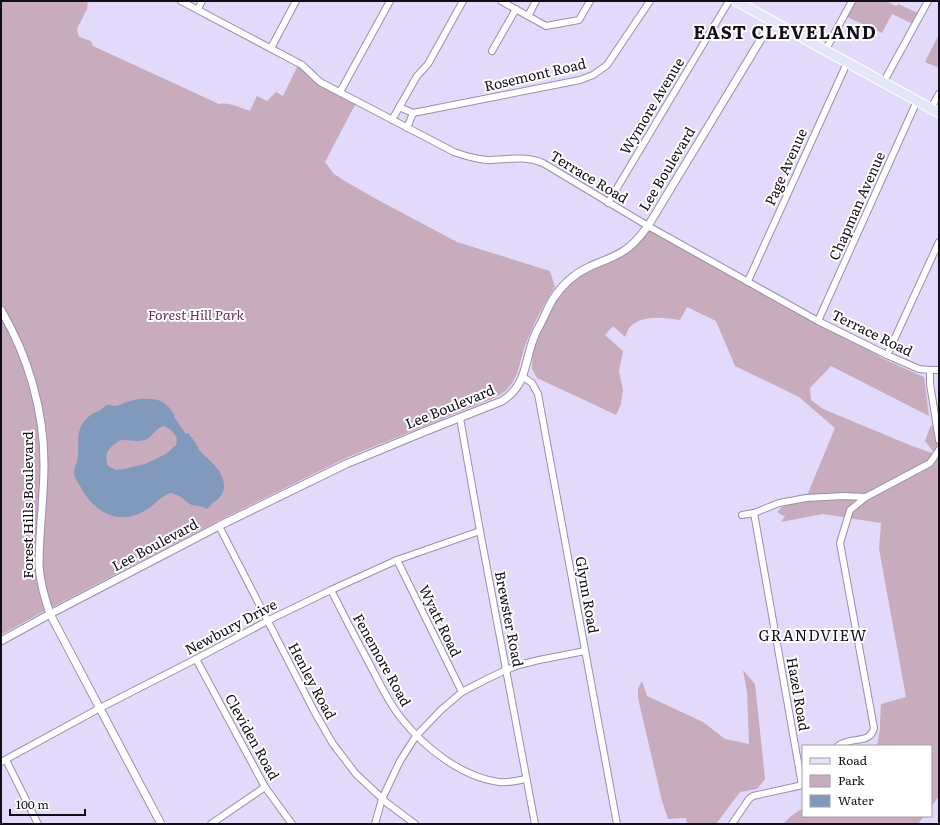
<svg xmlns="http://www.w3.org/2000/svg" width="940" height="825" viewBox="0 0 940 825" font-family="Literata,serif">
<rect width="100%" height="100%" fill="#e3d9fa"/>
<g fill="#c8abbc">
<path d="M1,1H88L87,9L77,29L79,37L91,41L93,46L219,104C229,102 241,108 250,111L257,96L267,101L276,92L283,96L299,63L320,82L357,101L325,162L334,174L343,180L378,200L457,242L550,271L555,287C545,302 536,319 529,336C517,361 523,384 494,398L348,457L216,522L37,615L1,635Z"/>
<polygon points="855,1 886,1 896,6 898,4 918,13 913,24 892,14 882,33 847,17"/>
<polygon points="939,34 939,68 925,62"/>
<path d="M648,226L818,321L886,360L924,377L929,416L831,366L810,388L811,400L823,409L912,446L935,454L925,441L930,427L939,419V796L931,807V746H877L880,729V721L881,704L906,697L879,549L881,523L823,514L781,522L785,516L780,514L777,512L784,505L806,498L835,428L799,397L735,366L716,321L687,307L680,320C665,318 644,314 631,326C628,328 627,333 625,337L613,326L605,335L623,351L619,371L623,390L621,404L616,415L595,405L537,378L532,369L533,340L566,282L617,255Z"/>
<polygon points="743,670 755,684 765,779 757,789 740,792 716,824 687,824 686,818 668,819 662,801 638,698 638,688 642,681 647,696 703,722 725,739 749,744 747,692"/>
<polygon points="803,808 803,816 924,816 918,824 783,824 791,816"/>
</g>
<path fill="#819abc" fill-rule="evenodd" d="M139,399C157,398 165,399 175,416L174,417L186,434L188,433C191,437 195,441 197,446C200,450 196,446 200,451C209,461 224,470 224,486C224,494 219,499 213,503C210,505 210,507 207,509C202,505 197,507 192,505C187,503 185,500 181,497C178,495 175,495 172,493C164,494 159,500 153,505C144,513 131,518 119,517C101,515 88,501 80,486C78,482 74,478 74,473C74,467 78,462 78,455C79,438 75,426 92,414C95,412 99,412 102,409C105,407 103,406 107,405C109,404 113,406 115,406C118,406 121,404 124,403C129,401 134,400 139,399ZM164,426L171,430L176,436L177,441L176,445L166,454L145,464L124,469L116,470L108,466C105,456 106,450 115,444C118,442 119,440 123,440C130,440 137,442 145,440C153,437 155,428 164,426Z"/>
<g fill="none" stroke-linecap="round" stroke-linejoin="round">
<defs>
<g id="minor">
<path d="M181,1L302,65L320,82L454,152C465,156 476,159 487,160C507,160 523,155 543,163L648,226L818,321L887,355L919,369L930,370H939"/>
<polyline points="501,1 546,26 579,20 590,1"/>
<polyline points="198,9 202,1"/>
<polyline points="528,16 536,1"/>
<polyline points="271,48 296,1"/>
<polyline points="492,51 516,9"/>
<polyline points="825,51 852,1"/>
<polyline points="883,83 928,1"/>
<polyline points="340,92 390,1"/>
<polyline points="399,107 413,113 580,80 593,75 607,65 650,1"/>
<polyline points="931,108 939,94"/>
<polyline points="392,120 417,76 428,64 463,1"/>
<polyline points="407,128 413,113"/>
<polyline points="608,203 729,1"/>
<polyline points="748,281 847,63"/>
<polyline points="818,321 917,101"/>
<polyline points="887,355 939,242"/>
<polyline points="930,370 930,384 939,440"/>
<polyline points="523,377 532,383 538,394 617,824"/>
<polyline points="460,418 480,531 535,824"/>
<polyline points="754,513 802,785"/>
<polyline points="742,515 754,513 779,503 806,498 844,496 866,497 930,463 939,450"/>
<polyline points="219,526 314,711 333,744 356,774 387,803 415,824"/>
<polyline points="397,560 462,692"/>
<path d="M331,590C343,614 356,639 369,663C379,682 388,702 401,718C424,747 461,777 499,782C508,783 517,781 526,779"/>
<polyline points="196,659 265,787 292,824"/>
<path d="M838,746C850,736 870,745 874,728L840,543L850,510L866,497"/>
<polyline points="6,760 38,824"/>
<polyline points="1,762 100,708 196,659 273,618 331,590 397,560 480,531"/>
<polyline points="211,824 265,787"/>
<polyline points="375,824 382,799 400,761 416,736 441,710 462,692 487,679 506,670 519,665 539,660 585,651"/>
<polyline points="732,824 749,799 753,796 803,785"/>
</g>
<g id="tertiary">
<path d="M1,310C28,356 44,410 44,464C44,498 39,532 39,565C40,583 45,598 50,614L161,824"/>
<path d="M1,641L50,614L219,526L346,464L426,431L502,401C527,385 524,364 533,340C535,333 539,327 542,321C546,313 549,305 553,299C562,285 574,274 589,267C601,261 614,258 625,250C635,244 641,235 648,226L772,21"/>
</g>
<polyline id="primary" points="736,1 939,113"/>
</defs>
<use href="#minor" stroke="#998fae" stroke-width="8"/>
<use href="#tertiary" stroke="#998fae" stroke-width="9"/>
<use href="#primary" stroke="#fff" stroke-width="11"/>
<use href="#minor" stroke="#fff" stroke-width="6"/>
<use href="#tertiary" stroke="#fff" stroke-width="7"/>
<use href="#primary" stroke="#e3e6f8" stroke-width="9"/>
</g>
<g text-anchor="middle" stroke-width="4" stroke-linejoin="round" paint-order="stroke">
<g font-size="14" fill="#120e19" stroke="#fff">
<text transform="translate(535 75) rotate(-13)" y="5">Rosemont Road</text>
<text transform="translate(652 106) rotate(-59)" y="5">Wymore Avenue</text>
<text transform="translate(786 167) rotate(-66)" y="5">Page Avenue</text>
<text transform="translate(667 169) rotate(-59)" y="5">Lee Boulevard</text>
<text transform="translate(589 177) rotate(31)" y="5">Terrace Road</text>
<text transform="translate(857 206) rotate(-66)" y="5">Chapman Avenue</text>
<text transform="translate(872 333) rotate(26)" y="5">Terrace Road</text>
<text transform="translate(450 407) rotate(-22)" y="5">Lee Boulevard</text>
<text transform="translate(28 505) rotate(-90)" y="5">Forest Hills Boulevard</text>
<text transform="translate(155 545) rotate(-28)" y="5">Lee Boulevard</text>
<text transform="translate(587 595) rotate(80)" y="5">Glynn Road</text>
<text transform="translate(509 619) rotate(79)" y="5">Brewster Road</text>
<text transform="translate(440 621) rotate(64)" y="5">Wyatt Road</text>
<text transform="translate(231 627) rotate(-28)" y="5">Newbury Drive</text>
<text transform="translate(382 660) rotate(61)" y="5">Fenemore Road</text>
<text transform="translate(312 681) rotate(62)" y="5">Henley Road</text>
<text transform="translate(798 694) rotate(80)" y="5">Hazel Road</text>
<text transform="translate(252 737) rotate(61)" y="5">Cleviden Road</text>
</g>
<g font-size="14" font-style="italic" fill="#663153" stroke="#fff">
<text x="196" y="320">Forest Hill Park</text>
</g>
<g font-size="15" letter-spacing="1" fill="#120e19" stroke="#fff">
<text x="813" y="641">GRANDVIEW</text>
</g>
<g font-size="18" font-weight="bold" letter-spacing="1" fill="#120e19" stroke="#fff">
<text x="785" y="39">EAST CLEVELAND</text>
</g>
</g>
<rect width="940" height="825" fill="none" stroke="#120e19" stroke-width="4"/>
<rect x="802" y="745" width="130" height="72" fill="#ffffff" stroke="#a09fa3"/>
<rect x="810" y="758" width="20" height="6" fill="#e3e6f8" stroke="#a09fa3"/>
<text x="838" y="765" font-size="12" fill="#120e19">Road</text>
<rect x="810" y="775" width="20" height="12" fill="#c8abbc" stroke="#a09fa3"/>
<text x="838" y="785" font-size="12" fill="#120e19">Park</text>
<rect x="810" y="795" width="20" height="12" fill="#819abc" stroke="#a09fa3"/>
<text x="838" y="805" font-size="12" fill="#120e19">Water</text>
<path d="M10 809v6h75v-6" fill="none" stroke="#120e19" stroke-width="2"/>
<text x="16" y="809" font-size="12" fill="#120e19" stroke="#ffffff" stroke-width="3" paint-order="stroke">100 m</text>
</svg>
